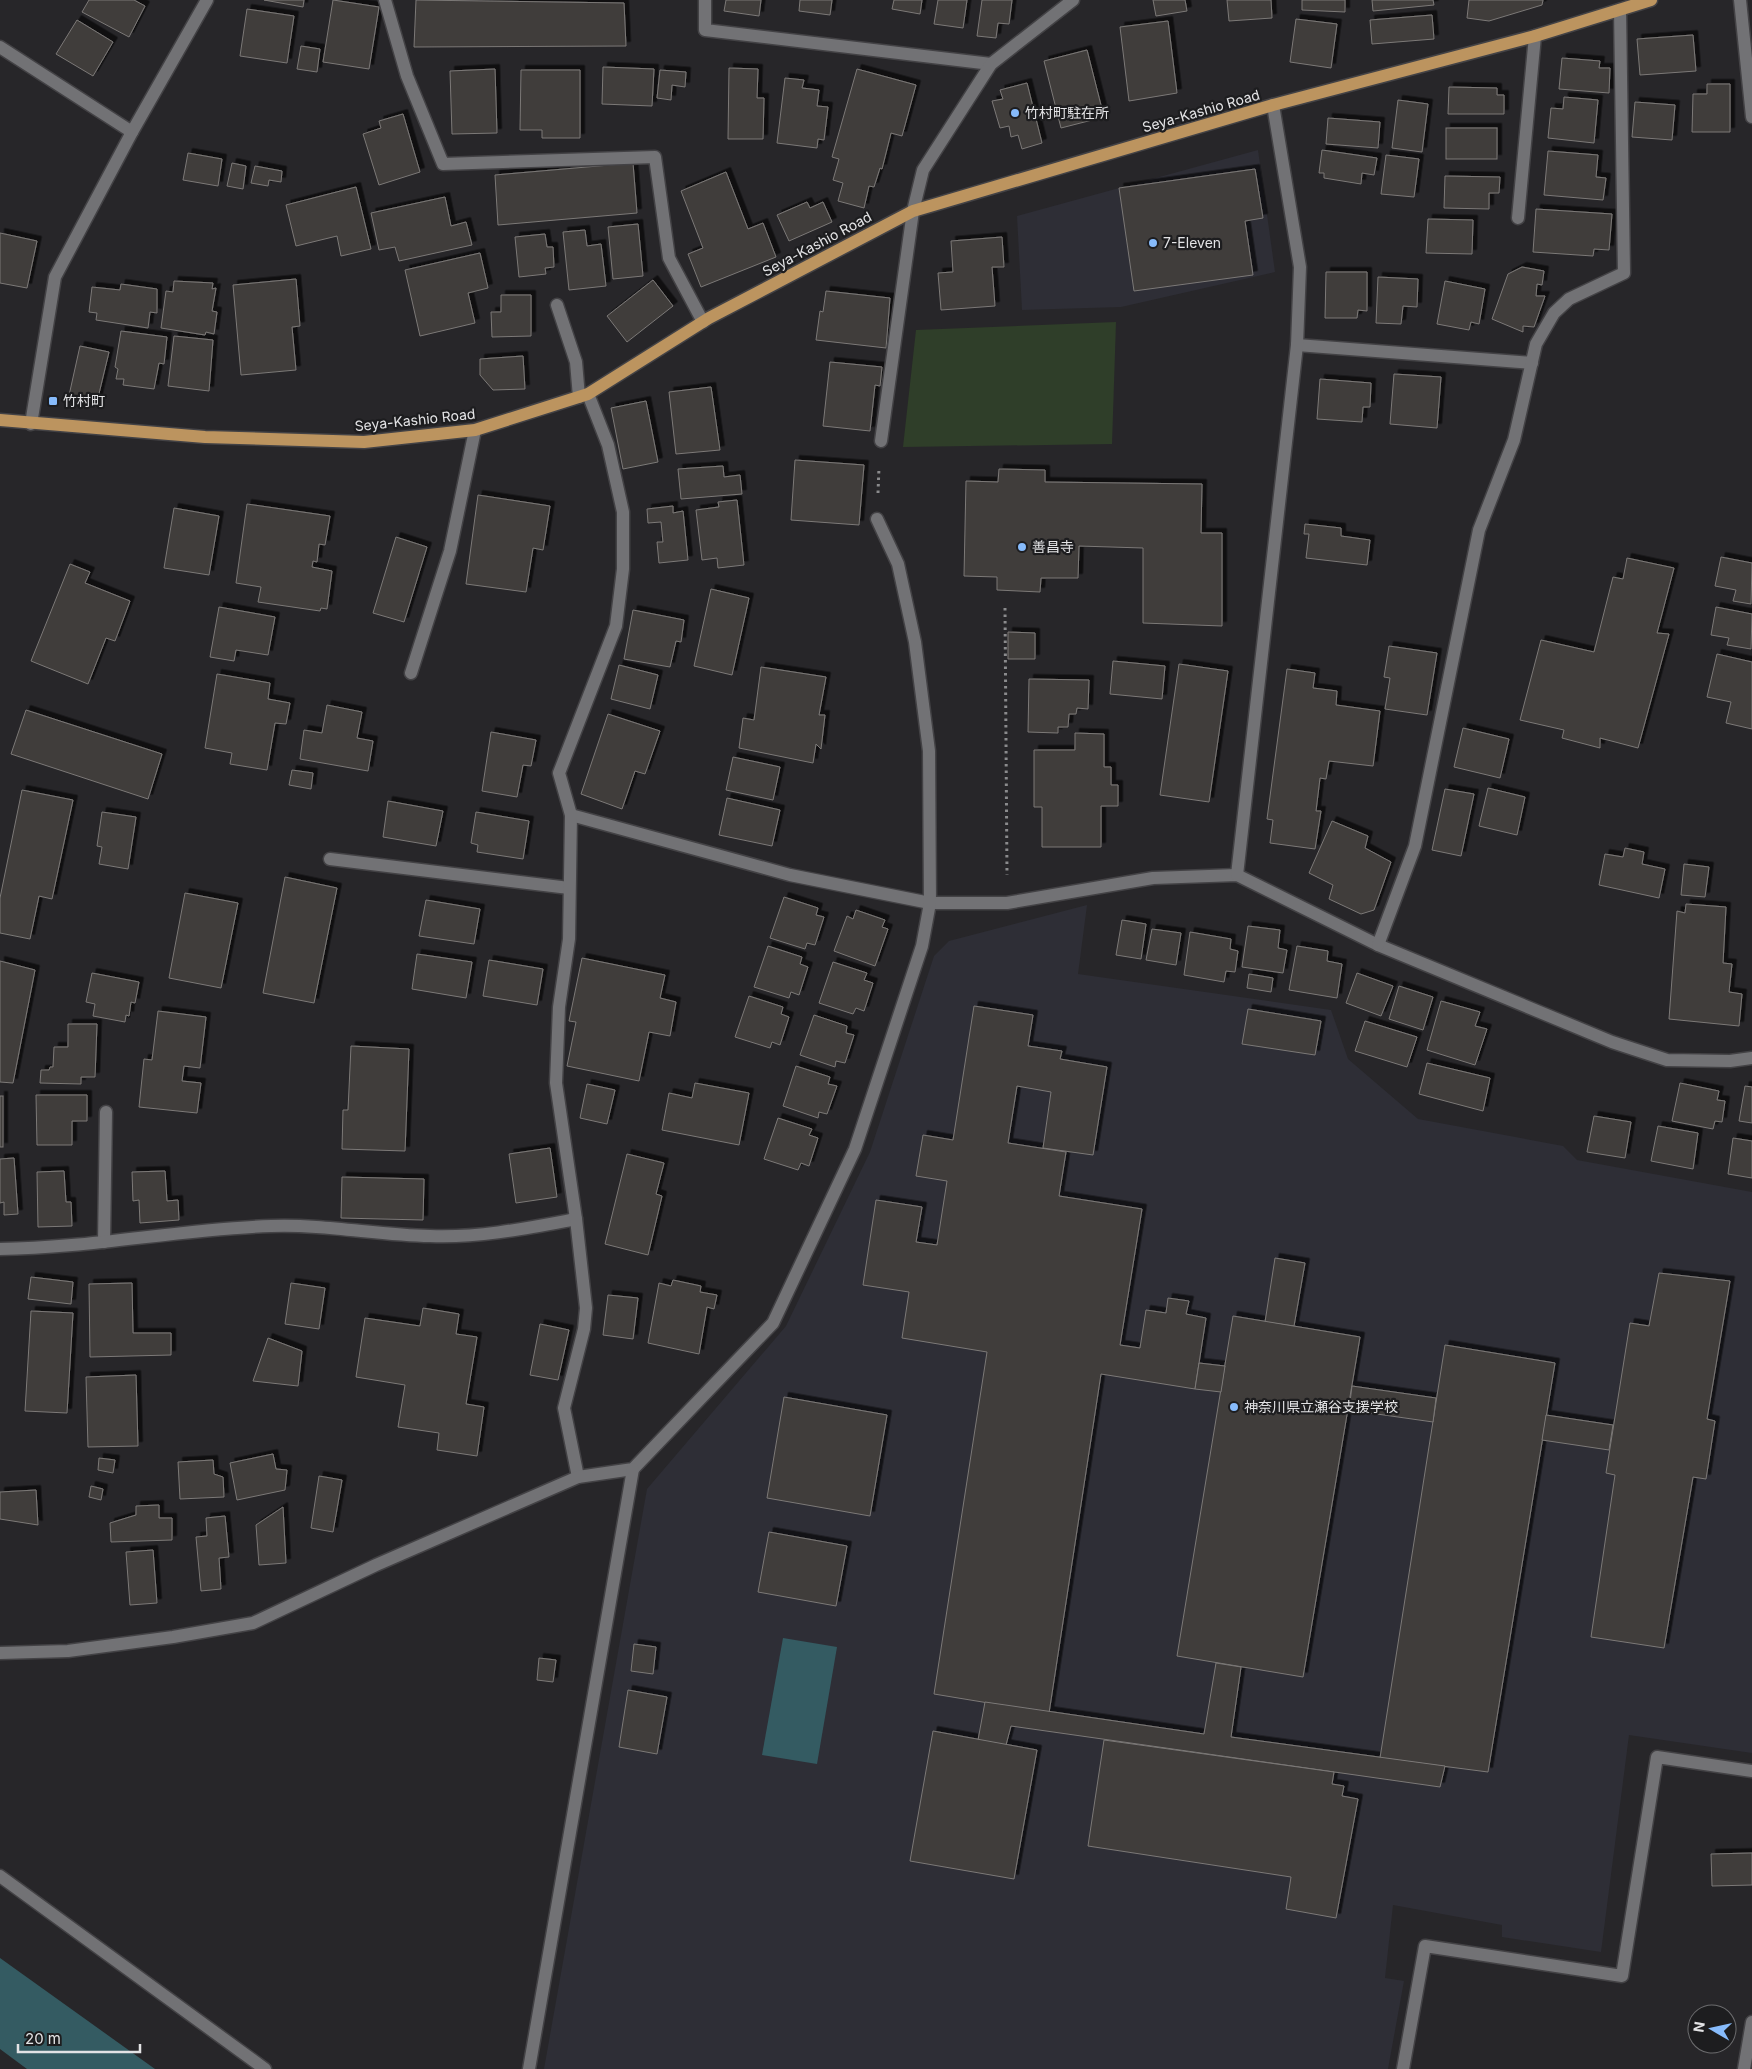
<svg xmlns="http://www.w3.org/2000/svg" width="1752" height="2069" viewBox="0 0 1752 2069" font-family="Inter,'Noto Sans JP',sans-serif">
<defs>
<filter id="shadow"><feDropShadow dx="4.5" dy="-4.5" stdDeviation="0" flood-color="#0009"/></filter>
</defs>
<rect width="100%" height="100%" fill="#272629"/>
<g fill="#2e2e36">
<polygon points="1258,150 1275,272 1121,307 1022,310 1017,216"/>
<polygon points="1087,905 1078,974 1331,1010 1348,1059 1418,1119 1563,1146 1577,1160 1752,1192 1752,1753 1629,1735 1601,1952 1502,1937 1502,1925 1393,1905 1385,1978 1404,1981 1388,2069 544,2069 647,1489 786,1326 870,1152 934,956 949,941"/>
</g>
<polygon fill="#2f3e29" points="1116,322 1112,444 903,447 916,330"/>
<g fill="#345b62">
<polygon points="783,1638 837,1647 817,1764 762,1755"/>
<polygon points="0,1958 155,2069 27,2069 0,2049"/>
</g>
<g fill="#3f3c3b" stroke="#7c7977" filter="url(#shadow)">
<polygon points="89,0 134,0 145,6 129,37 82,12"/>
<polygon points="264,0 304,0 303,7"/>
<polygon points="333,0 379,7 369,69 323,62"/>
<polygon points="416,0 624,3 626,46 414,47"/>
<polygon points="726,0 761,0 759,16 724,11"/>
<polygon points="800,0 832,0 830,15 799,11"/>
<polygon points="894,0 922,0 920,14 892,9"/>
<polygon points="938,0 967,0 963,28 934,24"/>
<polygon points="982,0 1012,0 1009,24 998,23 996,38 977,36"/>
<polygon points="1153,0 1185,0 1187,11 1156,16"/>
<polygon points="1227,0 1271,0 1272,18 1229,21"/>
<polygon points="1302,0 1345,0 1345,12 1302,10"/>
<polygon points="1372,0 1433,0 1434,5 1373,11"/>
<polygon points="1469,0 1543,0 1542,5 1489,21 1467,18"/>
<polygon points="247,9 294,16 287,63 240,56"/>
<polygon points="1432,15 1434,39 1372,44 1370,20"/>
<polygon points="1296,19 1337,24 1331,68 1290,62"/>
<polygon points="77,20 113,42 93,76 56,54"/>
<polygon points="1168,21 1177,93 1129,101 1120,27"/>
<polygon points="1693,35 1696,71 1640,75 1637,39"/>
<polygon points="301,46 320,49 317,72 297,69"/>
<polygon points="1087,50 1104,117 1061,128 1044,61"/>
<polygon points="1562,58 1600,61 1599,68 1610,68 1609,93 1559,89"/>
<polygon points="603,67 654,69 652,106 602,104"/>
<polygon points="729,68 758,69 757,98 764,98 763,139 728,139"/>
<polygon points="495,69 497,133 452,134 450,71"/>
<polygon points="857,69 916,85 902,136 891,133 882,169 880,168 874,187 869,186 864,208 838,201 843,183 833,180 839,159 832,157"/>
<polygon points="521,70 580,70 580,138 542,138 542,130 520,130"/>
<polygon points="660,70 686,72 685,87 672,85 671,100 657,98"/>
<polygon points="785,78 804,80 802,88 819,90 817,106 828,107 824,140 818,139 817,148 777,143"/>
<polygon points="1027,83 1042,143 1022,149 1018,135 1011,137 1009,126 1000,128 992,101 1003,99 1000,90"/>
<polygon points="1707,84 1730,84 1730,132 1692,132 1693,94 1707,94"/>
<polygon points="1449,87 1497,88 1497,95 1504,95 1504,114 1448,114"/>
<polygon points="1564,97 1598,100 1594,143 1548,138 1551,108 1563,109"/>
<polygon points="1398,100 1428,104 1422,152 1392,148"/>
<polygon points="1635,102 1675,105 1672,140 1632,137"/>
<polygon points="403,114 420,172 379,185 363,134 381,128 379,121"/>
<polygon points="1328,118 1380,122 1378,148 1326,144"/>
<rect x="1446" y="128" width="51" height="31"/>
<polygon points="1322,150 1377,158 1374,175 1362,173 1361,184 1324,178 1324,173 1319,173"/>
<polygon points="1548,151 1598,155 1596,177 1606,178 1603,200 1544,195"/>
<polygon points="188,153 222,159 218,186 183,180"/>
<polygon points="1386,155 1419,159 1414,197 1381,194"/>
<polygon points="232,163 246,166 243,189 227,186"/>
<polygon points="633,163 637,213 498,225 495,175"/>
<polygon points="255,166 282,171 281,182 269,180 268,186 251,183"/>
<polygon points="1255,169 1263,218 1245,221 1253,275 1134,291 1119,188"/>
<polygon points="726,172 748,229 763,223 776,257 701,287 688,254 703,248 681,191"/>
<polygon points="1445,176 1500,177 1499,193 1489,193 1489,209 1444,208"/>
<polygon points="356,187 371,249 341,256 337,236 296,246 286,205"/>
<polygon points="445,197 451,226 466,222 472,245 399,261 395,247 379,250 371,213"/>
<polygon points="807,202 810,208 823,202 832,222 789,241 777,215"/>
<polygon points="1536,209 1612,214 1609,250 1594,249 1593,256 1533,252"/>
<polygon points="1428,219 1473,220 1472,254 1426,253"/>
<polygon points="638,224 643,276 613,279 608,227"/>
<polygon points="585,230 587,246 601,244 606,286 569,290 563,232"/>
<polygon points="0,233 37,241 27,288 0,283"/>
<polygon points="545,234 547,247 553,247 554,267 545,268 546,274 519,277 515,237"/>
<polygon points="1002,237 1004,267 992,267 995,306 941,310 938,273 953,272 951,241"/>
<polygon points="480,253 488,288 468,293 475,323 420,336 405,270"/>
<polygon points="1522,267 1544,271 1542,285 1537,284 1536,296 1545,296 1534,327 1523,326 1523,332 1492,319 1508,274"/>
<polygon points="1326,272 1367,272 1367,311 1358,310 1357,318 1325,318"/>
<polygon points="1378,277 1418,279 1417,307 1403,306 1401,324 1376,323"/>
<polygon points="296,279 300,326 292,327 296,370 241,375 233,285"/>
<polygon points="653,280 673,306 627,342 607,316"/>
<polygon points="174,281 213,283 212,289 216,288 212,311 217,312 214,334 206,332 205,335 161,328 166,291 173,292"/>
<polygon points="1445,281 1485,289 1479,324 1471,322 1469,330 1437,324"/>
<polygon points="121,284 157,289 157,313 150,312 148,328 96,320 97,313 89,312 92,287 120,290"/>
<polygon points="826,291 890,298 886,348 816,340 820,311 823,312"/>
<polygon points="501,295 531,295 531,336 492,337 491,312 501,312"/>
<polygon points="121,331 167,337 164,364 159,363 154,389 123,385 124,379 116,379 118,369 115,367"/>
<polygon points="174,336 213,340 209,391 168,386"/>
<polygon points="80,346 109,352 96,406 68,400"/>
<polygon points="523,356 525,389 493,390 480,375 480,359"/>
<polygon points="830,362 882,367 880,386 875,385 870,431 823,426"/>
<polygon points="1394,374 1441,377 1437,428 1390,424"/>
<polygon points="1320,379 1371,383 1370,407 1363,407 1362,422 1317,419"/>
<polygon points="711,387 720,450 676,454 669,392"/>
<polygon points="646,401 658,462 623,469 611,408"/>
<polygon points="795,460 864,465 859,525 791,520"/>
<polygon points="723,466 724,477 740,475 742,494 681,499 678,469"/>
<polygon points="999,469 1045,470 1045,482 1202,484 1201,533 1222,533 1222,626 1143,623 1143,548 1079,546 1078,578 1041,578 1040,592 997,590 997,577 964,576 966,481 998,482"/>
<polygon points="478,495 550,506 543,550 533,548 526,592 466,584"/>
<polygon points="737,500 744,565 718,568 717,558 702,560 696,510 719,507 718,502"/>
<polygon points="247,504 330,516 325,545 319,544 317,562 313,561 312,567 332,571 327,609 321,608 320,611 258,602 261,587 236,583"/>
<polygon points="673,506 673,513 683,511 688,560 659,563 657,542 663,542 661,522 648,523 647,509"/>
<polygon points="174,508 219,516 209,575 164,568"/>
<polygon points="1305,524 1341,528 1341,536 1370,540 1367,565 1306,558 1309,534 1304,534"/>
<polygon points="396,537 427,547 404,622 373,613"/>
<polygon points="1721,557 1752,563 1751,604 1733,601 1736,590 1715,586"/>
<polygon points="1627,558 1674,568 1657,633 1669,634 1638,748 1600,738 1600,748 1562,738 1564,730 1520,720 1541,640 1594,652 1613,577 1623,579"/>
<polygon points="70,564 90,572 85,583 130,601 115,641 106,638 88,684 31,661"/>
<polygon points="711,589 749,598 732,675 694,666"/>
<polygon points="219,607 275,617 268,655 236,650 234,661 210,657"/>
<polygon points="1716,607 1752,614 1751,649 1727,645 1729,638 1711,635"/>
<polygon points="633,610 684,620 681,642 676,641 670,667 624,659"/>
<polygon points="1008,632 1035,633 1035,659 1008,659"/>
<polygon points="1389,646 1437,653 1427,715 1385,709 1390,678 1384,677"/>
<polygon points="1717,654 1752,662 1752,729 1726,723 1731,702 1707,697"/>
<polygon points="1113,661 1165,666 1162,699 1110,694"/>
<polygon points="1179,664 1228,671 1209,802 1160,795"/>
<polygon points="619,665 658,675 650,709 611,699"/>
<polygon points="761,667 826,677 819,715 825,715 821,749 816,744 813,763 739,748 743,718 754,720"/>
<polygon points="1287,669 1315,673 1313,688 1337,691 1336,705 1380,711 1373,766 1329,761 1326,779 1320,778 1316,811 1321,811 1315,849 1270,843 1273,820 1267,819"/>
<polygon points="217,674 270,683 268,699 290,703 286,724 275,723 267,770 230,764 232,753 205,748"/>
<polygon points="1029,679 1089,680 1088,709 1077,708 1076,714 1069,714 1068,727 1058,727 1058,733 1028,732"/>
<polygon points="327,705 362,712 357,738 373,741 368,771 300,759 304,730 322,733"/>
<polygon points="26,710 162,754 148,799 11,754"/>
<polygon points="608,714 660,731 645,774 635,771 622,809 581,794"/>
<polygon points="1463,728 1509,739 1500,778 1454,767"/>
<polygon points="491,732 536,740 531,766 523,765 517,797 482,791"/>
<polygon points="1075,733 1104,734 1104,767 1111,767 1111,785 1118,785 1118,806 1101,806 1101,847 1042,847 1042,807 1034,807 1034,750 1075,750"/>
<polygon points="733,757 780,767 773,800 726,790"/>
<polygon points="292,770 313,773 311,789 289,785"/>
<polygon points="1488,788 1525,797 1517,835 1479,826"/>
<polygon points="1445,789 1474,794 1461,856 1432,850"/>
<polygon points="22,790 73,800 52,899 39,896 30,939 0,933 0,898"/>
<polygon points="727,798 780,810 772,846 719,835"/>
<polygon points="388,801 443,811 436,846 383,837"/>
<polygon points="102,812 136,817 128,869 99,864 102,847 97,846"/>
<polygon points="476,812 529,821 523,859 477,852 478,845 471,843"/>
<polygon points="1332,821 1368,836 1365,848 1391,862 1374,910 1361,914 1329,899 1333,885 1309,873"/>
<polygon points="1625,848 1644,852 1642,864 1665,869 1659,898 1599,885 1605,854 1623,857"/>
<polygon points="1684,864 1709,867 1705,897 1681,895"/>
<polygon points="285,877 337,888 314,1003 263,993"/>
<polygon points="185,893 238,903 221,988 169,978"/>
<polygon points="784,897 818,908 816,915 824,917 815,945 807,943 805,949 770,938"/>
<polygon points="426,900 480,909 474,944 419,936"/>
<polygon points="1686,904 1726,907 1723,963 1732,964 1729,992 1742,994 1739,1026 1669,1019 1677,911 1685,913"/>
<polygon points="856,910 885,920 882,927 888,929 875,966 834,951 847,916 853,919"/>
<polygon points="1122,920 1146,924 1141,959 1116,955"/>
<polygon points="1248,926 1280,930 1278,948 1287,950 1283,973 1242,967"/>
<polygon points="1152,929 1181,933 1176,965 1146,960"/>
<polygon points="1190,932 1231,939 1230,949 1238,951 1235,972 1226,971 1224,982 1184,975"/>
<polygon points="768,946 802,957 800,964 808,967 799,995 791,992 789,998 754,987"/>
<polygon points="1297,946 1328,951 1327,961 1342,964 1337,998 1289,990"/>
<polygon points="417,954 472,962 466,998 412,989"/>
<polygon points="582,958 665,975 660,998 676,1002 670,1036 649,1032 639,1081 567,1066 576,1022 569,1021"/>
<polygon points="489,960 543,969 537,1005 483,996"/>
<polygon points="0,961 35,970 13,1083 0,1082"/>
<polygon points="833,962 867,973 864,980 873,983 864,1011 856,1008 853,1014 819,1003"/>
<polygon points="92,973 139,982 135,1003 131,1002 129,1016 126,1015 125,1022 93,1016 95,1004 86,1002"/>
<polygon points="1357,973 1393,986 1381,1016 1346,1003"/>
<polygon points="1249,974 1273,978 1271,992 1247,988"/>
<polygon points="1399,986 1433,997 1423,1030 1389,1019"/>
<polygon points="749,996 783,1007 781,1014 789,1017 780,1045 772,1042 770,1048 735,1037"/>
<polygon points="1441,1001 1480,1012 1475,1026 1487,1029 1475,1065 1427,1050"/>
<polygon points="974,1006 1033,1015 1028,1046 1062,1051 1060,1059 1107,1067 1093,1155 1043,1148 1051,1092 1017,1086 1008,1143 1066,1152 1059,1196 1142,1209 1120,1345 1140,1348 1146,1310 1166,1313 1168,1298 1189,1301 1186,1314 1206,1318 1195,1389 1101,1374 1049,1713 934,1694 987,1352 902,1338 909,1292 863,1285 876,1200 922,1207 916,1242 937,1245 947,1181 916,1176 923,1135 953,1140"/>
<polygon points="1248,1009 1321,1021 1315,1055 1242,1044"/>
<polygon points="158,1011 206,1017 200,1068 184,1066 182,1081 201,1083 197,1113 139,1107 144,1059 152,1060"/>
<polygon points="814,1015 847,1026 846,1033 854,1035 845,1063 836,1061 835,1067 800,1055"/>
<polygon points="1365,1021 1417,1037 1407,1067 1355,1051"/>
<polygon points="68,1024 97,1024 95,1077 81,1077 81,1084 40,1083 41,1070 49,1070 50,1067 53,1067 54,1047 68,1047"/>
<polygon points="351,1046 409,1049 405,1151 342,1149 343,1110 348,1110"/>
<polygon points="1427,1063 1490,1078 1483,1111 1419,1094"/>
<polygon points="796,1066 830,1077 828,1084 837,1086 827,1114 819,1112 818,1118 783,1106"/>
<polygon points="695,1083 749,1093 739,1145 662,1130 669,1093 692,1098"/>
<polygon points="1680,1083 1719,1091 1717,1100 1725,1101 1722,1122 1715,1121 1713,1129 1672,1121"/>
<polygon points="587,1084 615,1090 607,1124 580,1118"/>
<polygon points="1745,1086 1752,1087 1752,1123 1739,1121"/>
<polygon points="36,1095 87,1095 87,1121 72,1121 72,1145 37,1145"/>
<rect x="0" y="1096" width="3" height="51"/>
<polygon points="1594,1116 1631,1122 1625,1158 1587,1152"/>
<polygon points="778,1118 812,1129 809,1135 818,1138 809,1166 801,1163 798,1170 764,1159"/>
<polygon points="1658,1126 1698,1133 1693,1169 1651,1161"/>
<polygon points="1733,1138 1752,1141 1752,1178 1728,1174"/>
<polygon points="550,1148 557,1197 516,1203 509,1154"/>
<polygon points="627,1154 664,1163 656,1194 662,1196 648,1255 605,1244"/>
<polygon points="14,1158 18,1214 4,1215 4,1202 0,1203 0,1159"/>
<polygon points="64,1171 66,1202 71,1202 72,1226 38,1227 37,1172"/>
<polygon points="165,1171 167,1201 178,1200 179,1220 140,1223 139,1200 133,1201 132,1172"/>
<polygon points="342,1177 424,1179 423,1220 341,1218"/>
<polygon points="1275,1258 1305,1263 1294,1326 1265,1322"/>
<polygon points="1659,1273 1730,1281 1707,1419 1715,1421 1706,1479 1693,1477 1664,1648 1591,1637 1615,1475 1606,1473 1630,1323 1649,1326"/>
<polygon points="31,1277 73,1282 71,1304 28,1299"/>
<polygon points="673,1280 701,1286 700,1292 717,1295 714,1309 707,1307 699,1354 648,1343 659,1283 671,1286"/>
<polygon points="132,1283 133,1333 171,1333 171,1355 90,1357 89,1284"/>
<polygon points="291,1283 325,1288 319,1329 285,1324"/>
<polygon points="608,1295 638,1298 633,1339 603,1335"/>
<polygon points="423,1308 459,1314 456,1334 477,1337 466,1404 484,1407 477,1456 437,1450 439,1433 398,1427 405,1385 356,1377 365,1318 420,1326"/>
<polygon points="31,1311 73,1313 67,1413 25,1411"/>
<polygon points="1233,1316 1360,1337 1303,1677 1177,1656"/>
<polygon points="540,1324 569,1330 558,1380 530,1375"/>
<polygon points="268,1338 302,1351 298,1386 253,1381"/>
<polygon points="1445,1345 1555,1363 1488,1772 1380,1758"/>
<polygon points="1199,1363 1225,1366 1221,1392 1195,1389"/>
<polygon points="136,1375 138,1446 88,1447 86,1377"/>
<polygon points="1352,1386 1436,1398 1433,1422 1349,1410"/>
<polygon points="784,1397 887,1415 870,1516 767,1498"/>
<polygon points="1546,1415 1613,1425 1609,1450 1542,1440"/>
<polygon points="273,1454 276,1469 287,1470 285,1490 237,1500 230,1463"/>
<polygon points="99,1458 115,1460 113,1473 98,1470"/>
<polygon points="213,1460 214,1474 223,1477 224,1497 180,1499 178,1462"/>
<polygon points="319,1476 342,1480 333,1532 311,1528"/>
<polygon points="91,1486 103,1489 101,1500 89,1497"/>
<polygon points="36,1490 38,1525 0,1519 0,1492"/>
<polygon points="159,1505 159,1518 172,1518 172,1540 111,1542 110,1523 136,1515 136,1506"/>
<polygon points="283,1507 286,1563 259,1565 256,1525"/>
<polygon points="225,1516 229,1557 219,1558 221,1589 201,1591 196,1537 207,1536 206,1518"/>
<polygon points="769,1532 847,1546 836,1606 758,1592"/>
<polygon points="153,1550 157,1603 130,1605 126,1552"/>
<polygon points="634,1644 656,1647 653,1674 631,1671"/>
<polygon points="539,1658 556,1660 553,1682 537,1680"/>
<polygon points="1216,1663 1241,1667 1231,1737 1445,1766 1440,1787 1011,1726 1006,1745 978,1740 985,1702 1204,1734"/>
<polygon points="628,1690 667,1697 657,1754 619,1747"/>
<polygon points="933,1731 1037,1750 1014,1879 910,1861"/>
<polygon points="1104,1740 1334,1772 1332,1784 1344,1786 1342,1796 1358,1799 1336,1918 1286,1909 1291,1877 1088,1846"/>
<polygon points="1752,1853 1752,1885 1712,1886 1711,1854"/>
</g>
<g fill="none" stroke-linecap="round" stroke-linejoin="round">
<defs>
<g id="minor">
<polyline points="385,0 407,76 443,164 655,157 669,258 703,322"/>
<polyline points="705,0 705,30 991,64"/>
<polyline points="1740,0 1752,117"/>
<polyline points="0,47 132,132"/>
<polyline points="1518,218 1535,36"/>
<polyline points="557,305 576,362 579,397"/>
<polyline points="1297,345 1532,363"/>
<polyline points="31,424 55,277 132,132 207,0"/>
<polyline points="881,441 913,211 923,170 991,64 1073,0"/>
<polyline points="411,673 450,551 475,430"/>
<polyline points="571,815 790,875 930,903 1007,903 1153,878 1237,875 1378,945 1612,1042 1667,1060 1730,1061 1752,1058"/>
<polyline points="330,859 569,888"/>
<polyline points="1237,875 1297,345 1300,267 1273,105"/>
<polyline points="1378,945 1415,846 1479,530 1514,440 1536,344 1554,313 1569,299 1624,273 1620,10"/>
<polyline points="104,1242 106,1112"/>
<path d="M0,1249C91,1248 180,1229 271,1226C325,1224 377,1235 430,1236C480,1238 528,1228 576,1219"/>
<polyline points="578,1477 564,1408 584,1329 586,1308 576,1219 556,1083 559,1007 569,939 571,815 559,773 616,626 623,569 623,512 608,445 588,394"/>
<polyline points="0,1653 68,1651 173,1637 253,1623 376,1565 578,1477 633,1469 773,1323 855,1149 922,946 930,903 929,751 915,642 898,564 877,519"/>
<polyline points="0,1876 265,2069"/>
<polyline points="529,2069 633,1469"/>
<polyline points="1403,2069 1425,1946 1622,1976 1657,1757 1752,1771"/>
<polyline points="1744,2069 1752,2022"/>
</g>
<polyline id="major" points="0,420 205,437 364,442 475,430 588,394 709,318 913,211 1273,105 1535,36 1651,0"/>
</defs>
<use href="#minor" stroke="#434245" stroke-width="15"/>
<use href="#major" stroke="#434245" stroke-width="15"/>
<g stroke="#8b8b8d" stroke-width="3" stroke-dasharray="2.5 4" stroke-linecap="butt">
<polyline points="878,493 879,467"/>
<polyline points="1005,608 1007,875"/>
</g>
<use href="#minor" stroke="#727275" stroke-width="12"/>
<use href="#major" stroke="#bc945f" stroke-width="12"/>
</g>
<g fill="#87bbfb" stroke="#1d1d1f" stroke-width="2">
<circle cx="1015" cy="113" r="5"/>
<circle cx="1153" cy="243" r="5"/>
<rect x="48" y="396" width="10" height="10" rx="2.5"/>
<circle cx="1022" cy="547" r="5"/>
<circle cx="1234" cy="1407" r="5"/>
</g>
<g text-anchor="middle" stroke-width="4.5" stroke-linejoin="round" paint-order="stroke">
<g font-size="14" fill="#e3e3e5" stroke="#1d1d1f">
<text transform="translate(1201 111) rotate(-16)" y="5">Seya-Kashio Road</text>
<text transform="translate(817 244) rotate(-28)" y="5">Seya-Kashio Road</text>
<text transform="translate(415 420) rotate(-6)" y="5">Seya-Kashio Road</text>
</g>
<g font-size="14" fill="#e3e3e5" stroke="#1d1d1f" text-anchor="start">
<text x="1025" y="118">竹村町駐在所</text>
<text x="1163" y="248">7-Eleven</text>
<text x="63" y="406">竹村町</text>
<text x="1032" y="552">善昌寺</text>
<text x="1244" y="1412">神奈川県立瀬谷支援学校</text>
</g>
</g>
<g transform="translate(1712 2029) rotate(279)"><circle r="24" fill="#1d1d1f" stroke="#6c6c6e"/>
<path d="M0-4L9 19L0 12L-9 19Z" fill="#87bbfb"/>
<text y="-8" font-size="14" font-weight="bold" text-anchor="middle" fill="#e3e3e5">N</text>
</g>
<path d="M18 2044v8h122v-8" fill="none" stroke="#e3e3e5" stroke-width="2.5"/>
<text x="25" y="2044" font-size="15" fill="#e3e3e5" stroke="#1d1d1f" stroke-width="4" paint-order="stroke">20 m</text>
</svg>
